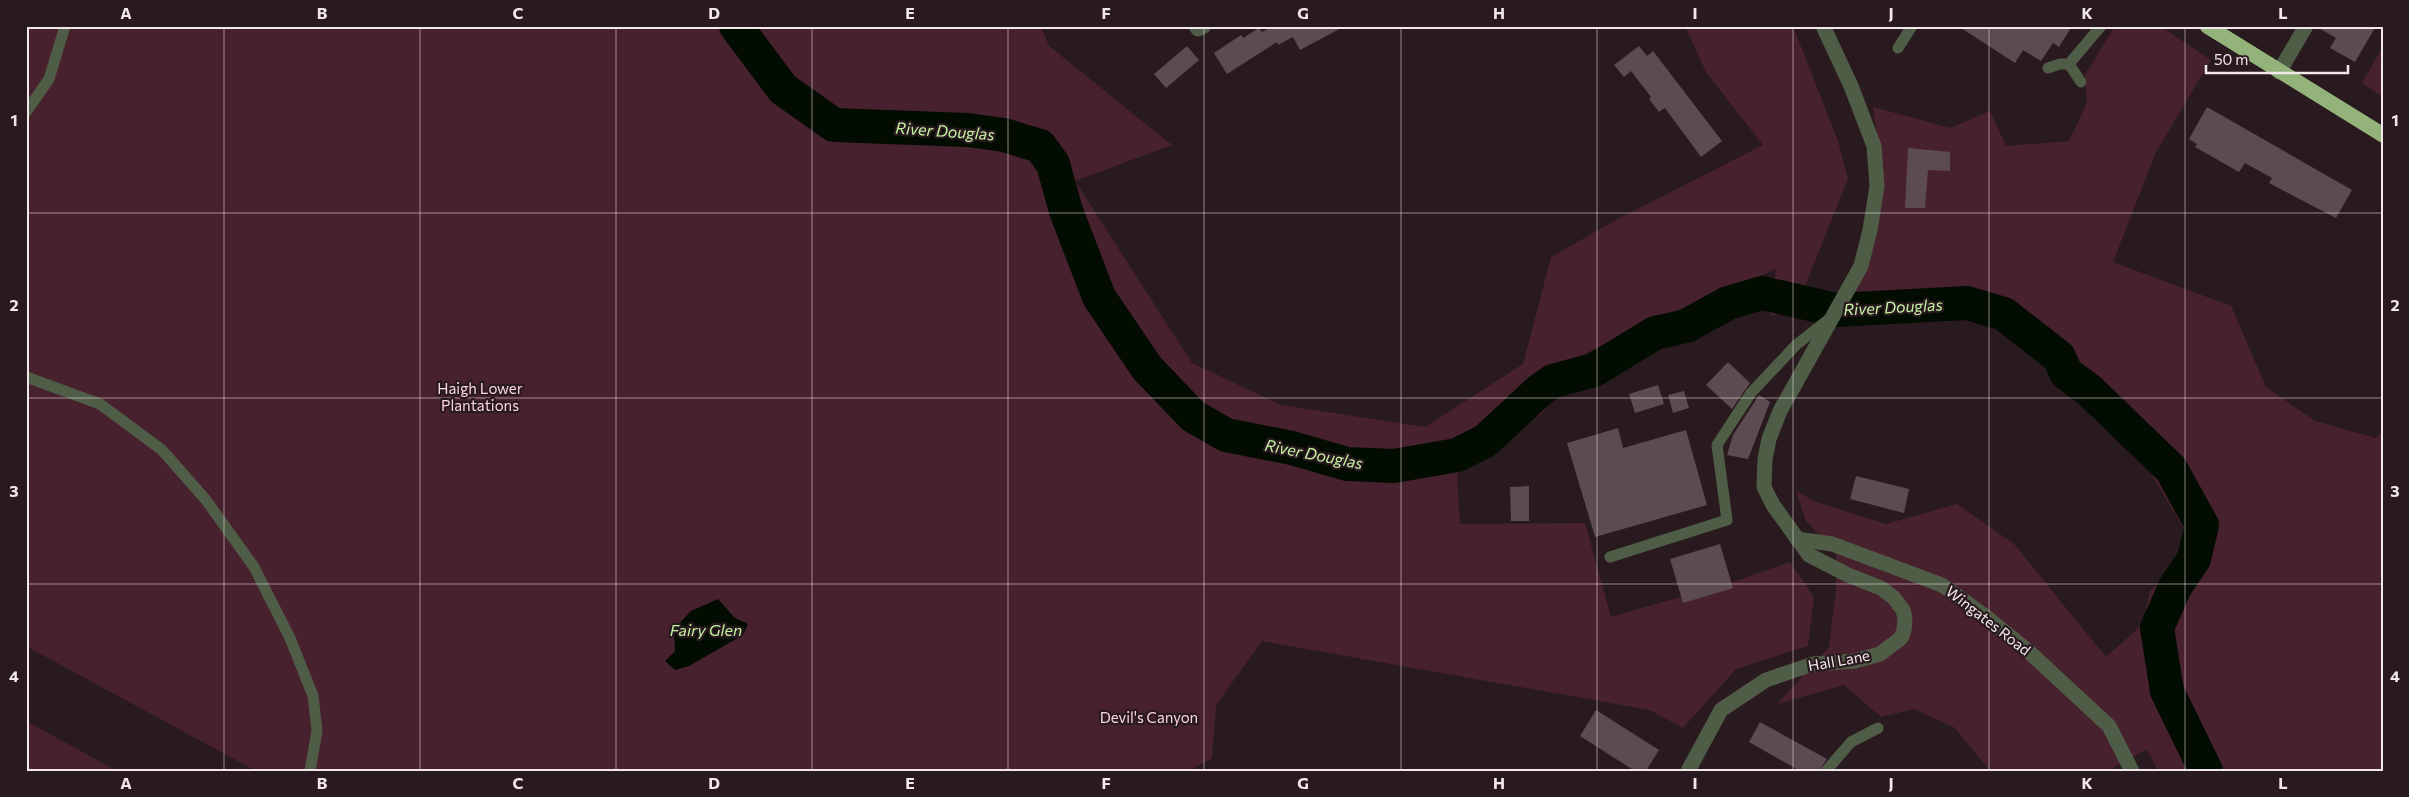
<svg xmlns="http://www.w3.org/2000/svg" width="2409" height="797" viewBox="0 0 2409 797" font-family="Commissioner,sans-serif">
<rect width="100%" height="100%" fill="#291a1f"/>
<g fill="#48212f">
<polygon points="26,26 1041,26 1049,46 1172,145 1075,181 1192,363 1281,405 1425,427 1523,364 1551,257 1616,220 1763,145 1706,72 1685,26 1793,26 1838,141 1848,179 1795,311 1770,316 1776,269 1564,363 1544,412 1457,474 1460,524 1585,523 1611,617 1739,580 1790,562 1814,597 1808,646 1736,669 1683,728 1650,710 1262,641 1216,705 1212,758 1189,771 256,771 26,646"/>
<polygon points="2115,26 2160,26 2211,60 2156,152 2113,262 2231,306 2266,387 2315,421 2376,438 2383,431 2383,771 2158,771 2147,749 2108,771 1990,771 1955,728 1914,709 1881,717 1844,685 1777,704 1829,647 1836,589 1836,553 1806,521 1796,491 1816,502 1886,524 1957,504 2014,544 2106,657 2143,624 2150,591 2197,551 2123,426 2001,327 1984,320 1851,295 1884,185 1873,107 1950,128 1990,111 2006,146 2069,141 2087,103 2085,75"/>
<polygon points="2383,46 2383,97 2362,83"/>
<polygon points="26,721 117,771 26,771"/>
</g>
<polygon fill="#020c00" points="718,599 735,618 748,624 743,635 689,666 675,670 665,661 675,651 674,629 691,611"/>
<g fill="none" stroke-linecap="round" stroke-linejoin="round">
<polyline stroke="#020c00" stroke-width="34" points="736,26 783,89 834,125 968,130 1004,135 1040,146 1053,164 1066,211 1099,297 1147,368 1193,416 1226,435 1292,448 1347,464 1394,466 1457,455 1485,441 1540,390 1553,381 1594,370 1655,333 1686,326 1728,303 1762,293 1836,310 1967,303 2004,314 2059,357 2066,373 2089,390 2171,469 2202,525 2194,559 2175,587 2157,628 2167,691 2206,771"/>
</g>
<g fill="#5c4b50">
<polygon points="1268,26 1345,26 1300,50 1293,37 1278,45 1277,42 1227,74 1214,53 1241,35 1243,38 1259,28 1262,32 1269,28"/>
<polygon points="1958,26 2072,26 2059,47 2053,43 2041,61 2023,50 2015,63"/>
<polygon points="2315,26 2376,26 2355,62 2330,48 2336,38"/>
<polygon points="1187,46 1199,60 1166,88 1154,74"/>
<polygon points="1639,46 1647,56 1653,51 1722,141 1701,157 1665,108 1659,112 1649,99 1651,97 1631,71 1624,77 1614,65"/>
<polygon points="2207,107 2352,190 2336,218 2269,183 2272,178 2245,163 2239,172 2195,147 2197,144 2189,139"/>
<polygon points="1908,148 1950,152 1950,171 1928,170 1925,208 1905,208"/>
<polygon points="1728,362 1750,383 1732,409 1706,385"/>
<polygon points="1658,385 1664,404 1635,413 1629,394"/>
<polygon points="1684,391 1689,408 1673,413 1668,395"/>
<polygon points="1759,395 1770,402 1748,459 1727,455 1733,435"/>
<polygon points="1618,428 1623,448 1686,430 1707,505 1595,537 1567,443"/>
<polygon points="1856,476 1909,489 1904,513 1850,499"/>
<polygon points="1529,486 1529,521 1511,521 1510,487"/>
<polygon points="1720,544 1733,588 1683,603 1670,559"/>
<polygon points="1596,710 1659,750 1646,771 1635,771 1580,736"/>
<polygon points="1760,722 1827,759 1819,771 1800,771 1749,742"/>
</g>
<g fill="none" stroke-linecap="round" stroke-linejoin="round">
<g stroke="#505d46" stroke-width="11">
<polyline points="1898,48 1912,26"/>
<polyline points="2048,68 2060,64 2069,64"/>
<polyline points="2081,82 2069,64 2101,26"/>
<polyline points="26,112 49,79 65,26"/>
<polyline points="26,377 100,404 162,450 206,500 254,567 290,638 313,696 317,731 310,771"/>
<polyline points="1610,557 1727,520 1717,445 1751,393 1796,345 1829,319"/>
<polyline points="1826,771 1851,742 1878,728"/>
</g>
<g stroke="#505d46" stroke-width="15">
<polyline points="1196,26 1198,29 1204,26"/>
<polyline points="2279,72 2306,26"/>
<polyline points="1797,539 1832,544 1942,585 1985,616 2027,650 2109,726 2132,771"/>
<polyline points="1688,771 1721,710 1766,680 1813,664 1855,661 1880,654 1901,638 1904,630 1905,618 1903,610 1894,598 1881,588 1848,575 1809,555 1773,505 1764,487 1765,459 1769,439 1780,411 1861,266 1870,230 1877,186 1874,146 1851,86 1823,26"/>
</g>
<polyline stroke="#93b37b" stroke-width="15" points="2207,26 2383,135"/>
</g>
<path fill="none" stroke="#f2e7ea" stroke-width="1" stroke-opacity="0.55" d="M224,26V771M420,26V771M616,26V771M812,26V771M1008,26V771M1204,26V771M1401,26V771M1597,26V771M1793,26V771M1989,26V771M2185,26V771M26,213H2383M26,398H2383M26,584H2383"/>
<g text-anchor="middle" stroke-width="4.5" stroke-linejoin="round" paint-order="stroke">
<g font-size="15" fill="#fbd4df" stroke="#291a1f">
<text x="480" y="394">Haigh Lower<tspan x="480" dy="17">Plantations</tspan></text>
<text x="1149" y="723">Devil's Canyon</text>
</g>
<g font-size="15" fill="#f2e7ea" stroke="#291a1f">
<text transform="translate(1988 621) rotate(38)" y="5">Wingates Road</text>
<text transform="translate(1839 661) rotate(-10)" y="5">Hall Lane</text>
</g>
<g font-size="16" font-style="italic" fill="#c5f2a2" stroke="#291a1f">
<text transform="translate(945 131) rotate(4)" y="6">River Douglas</text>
<text transform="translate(1893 307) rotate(-3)" y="6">River Douglas</text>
<text transform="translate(1314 454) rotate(11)" y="6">River Douglas</text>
<text x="706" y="636">Fairy Glen</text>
</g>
</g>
<rect width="2409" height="797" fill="none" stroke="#291a1f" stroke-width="55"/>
<path d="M2206 65v8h142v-8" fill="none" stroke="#f2e7ea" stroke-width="2.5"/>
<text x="2214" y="65" font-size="15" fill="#f2e7ea" stroke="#291a1f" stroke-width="4" paint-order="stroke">50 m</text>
<rect x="28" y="28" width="2354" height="742" fill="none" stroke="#f2e7ea" stroke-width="2"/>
<g font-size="16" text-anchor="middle" font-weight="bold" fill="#f2e7ea">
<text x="126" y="19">A</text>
<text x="322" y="19">B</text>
<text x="518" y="19">C</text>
<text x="714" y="19">D</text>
<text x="910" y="19">E</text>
<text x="1106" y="19">F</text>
<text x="1303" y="19">G</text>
<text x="1499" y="19">H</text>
<text x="1695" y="19">I</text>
<text x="1891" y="19">J</text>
<text x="2087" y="19">K</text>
<text x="2283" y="19">L</text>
<text x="14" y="126">1</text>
<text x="2395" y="126">1</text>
<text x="14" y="311">2</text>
<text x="2395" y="311">2</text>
<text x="14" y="497">3</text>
<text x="2395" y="497">3</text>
<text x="14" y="682">4</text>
<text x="2395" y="682">4</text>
<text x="126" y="789">A</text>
<text x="322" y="789">B</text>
<text x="518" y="789">C</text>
<text x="714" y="789">D</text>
<text x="910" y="789">E</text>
<text x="1106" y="789">F</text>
<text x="1303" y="789">G</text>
<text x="1499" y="789">H</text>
<text x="1695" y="789">I</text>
<text x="1891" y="789">J</text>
<text x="2087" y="789">K</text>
<text x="2283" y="789">L</text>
</g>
</svg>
